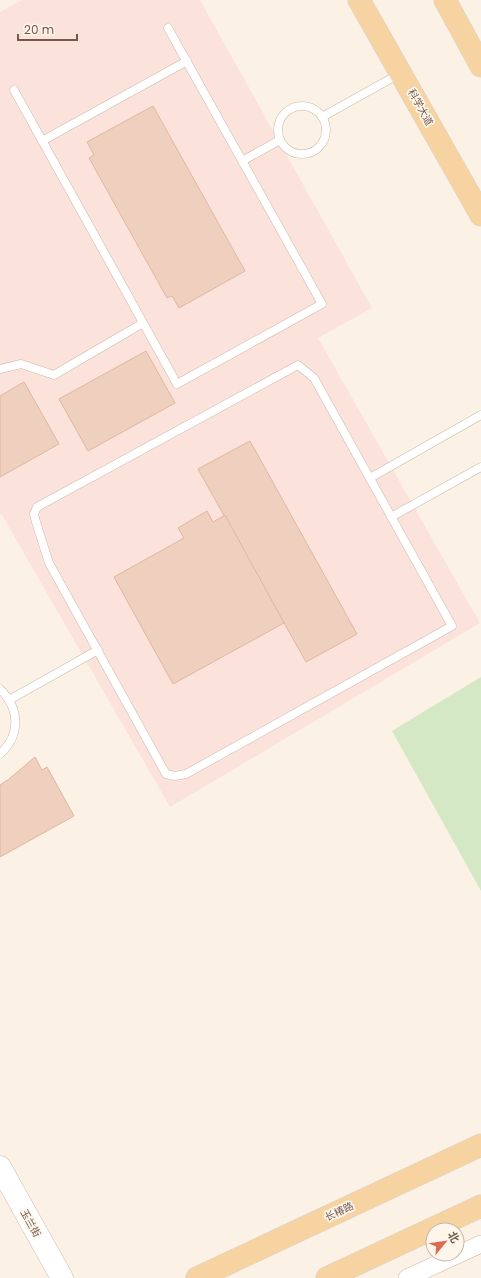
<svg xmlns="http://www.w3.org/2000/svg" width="481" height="1278" viewBox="0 0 481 1278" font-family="Poppins,'Noto Sans SC',sans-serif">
<rect width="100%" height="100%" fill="#fbf2e5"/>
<polygon fill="#fbe2da" points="22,0 200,0 372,308 318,338 480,623 170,807 2,515 0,515 0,12"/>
<polygon fill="#d4e8c5" points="481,677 481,891 392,731"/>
<g fill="#efd0be" stroke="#e1b6a0">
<polygon points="153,106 245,271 179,308 172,296 167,298 89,158 94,155 87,142"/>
<polygon points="146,351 175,403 88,451 59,399"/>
<polygon points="24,382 59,444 0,477 0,396"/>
<polygon points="250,441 357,634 306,662 198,469"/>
<polygon points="207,511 213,522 225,515 284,623 173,684 114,577 184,538 178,528"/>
<polygon points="35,757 42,770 47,767 74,816 0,857 0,785 9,779"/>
</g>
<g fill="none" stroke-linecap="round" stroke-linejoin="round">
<defs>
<g id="lane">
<polyline points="14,90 177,384 322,304 168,28"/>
<circle cx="302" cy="130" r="24"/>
<polyline points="322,117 401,73"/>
<polyline points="42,141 187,61"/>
<polyline points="242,161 280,140"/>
<polygon points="298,365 314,378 452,626 186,774 175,776 166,774 49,563 36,522 34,514 37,507"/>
<polyline points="0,369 21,364 54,375 143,323"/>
<polyline points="370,478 481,415"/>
<polyline points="391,517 481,467"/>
<path d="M0,689C20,709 21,735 0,754"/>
<polyline points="9,700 98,650"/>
</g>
<polyline id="street" points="407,1278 481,1244"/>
<polyline id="secondary" points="0,1167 62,1278"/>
<g id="primary">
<polyline points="359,0 481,215"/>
<polyline points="445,0 481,66"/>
<polyline points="197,1278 481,1145"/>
<polyline points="327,1278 481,1206"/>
</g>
</defs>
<use href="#lane" stroke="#ccb9ac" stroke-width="9"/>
<use href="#street" stroke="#ccb9ac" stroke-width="18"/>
<use href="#secondary" stroke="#d1bbad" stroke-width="23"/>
<use href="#primary" stroke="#d8d0cd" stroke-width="23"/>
<use href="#lane" stroke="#fff" stroke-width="8"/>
<use href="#street" stroke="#fff" stroke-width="17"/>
<use href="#secondary" stroke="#fff" stroke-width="22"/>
<use href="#primary" stroke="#f6d3a1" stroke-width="22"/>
</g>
<g text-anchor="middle" stroke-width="3.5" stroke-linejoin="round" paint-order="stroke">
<g font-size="10" fill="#73584c" stroke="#fef6eb">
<text transform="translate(421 107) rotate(61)" y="4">科学大道</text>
<text transform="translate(339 1211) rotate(-25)" y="4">长椿路</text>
<text transform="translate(31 1223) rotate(61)" y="4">玉兰街</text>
</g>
</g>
<g transform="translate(445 1242) rotate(61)"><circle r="19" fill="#fef6eb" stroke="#c6b7ab"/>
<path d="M0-3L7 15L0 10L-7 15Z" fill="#de6a51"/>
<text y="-6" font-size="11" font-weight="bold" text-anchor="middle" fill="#73584c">北</text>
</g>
<path d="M18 34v6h59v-6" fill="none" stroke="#73584c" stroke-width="2"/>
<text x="24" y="34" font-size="12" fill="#73584c" stroke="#fef6eb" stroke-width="3" paint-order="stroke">20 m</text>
</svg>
